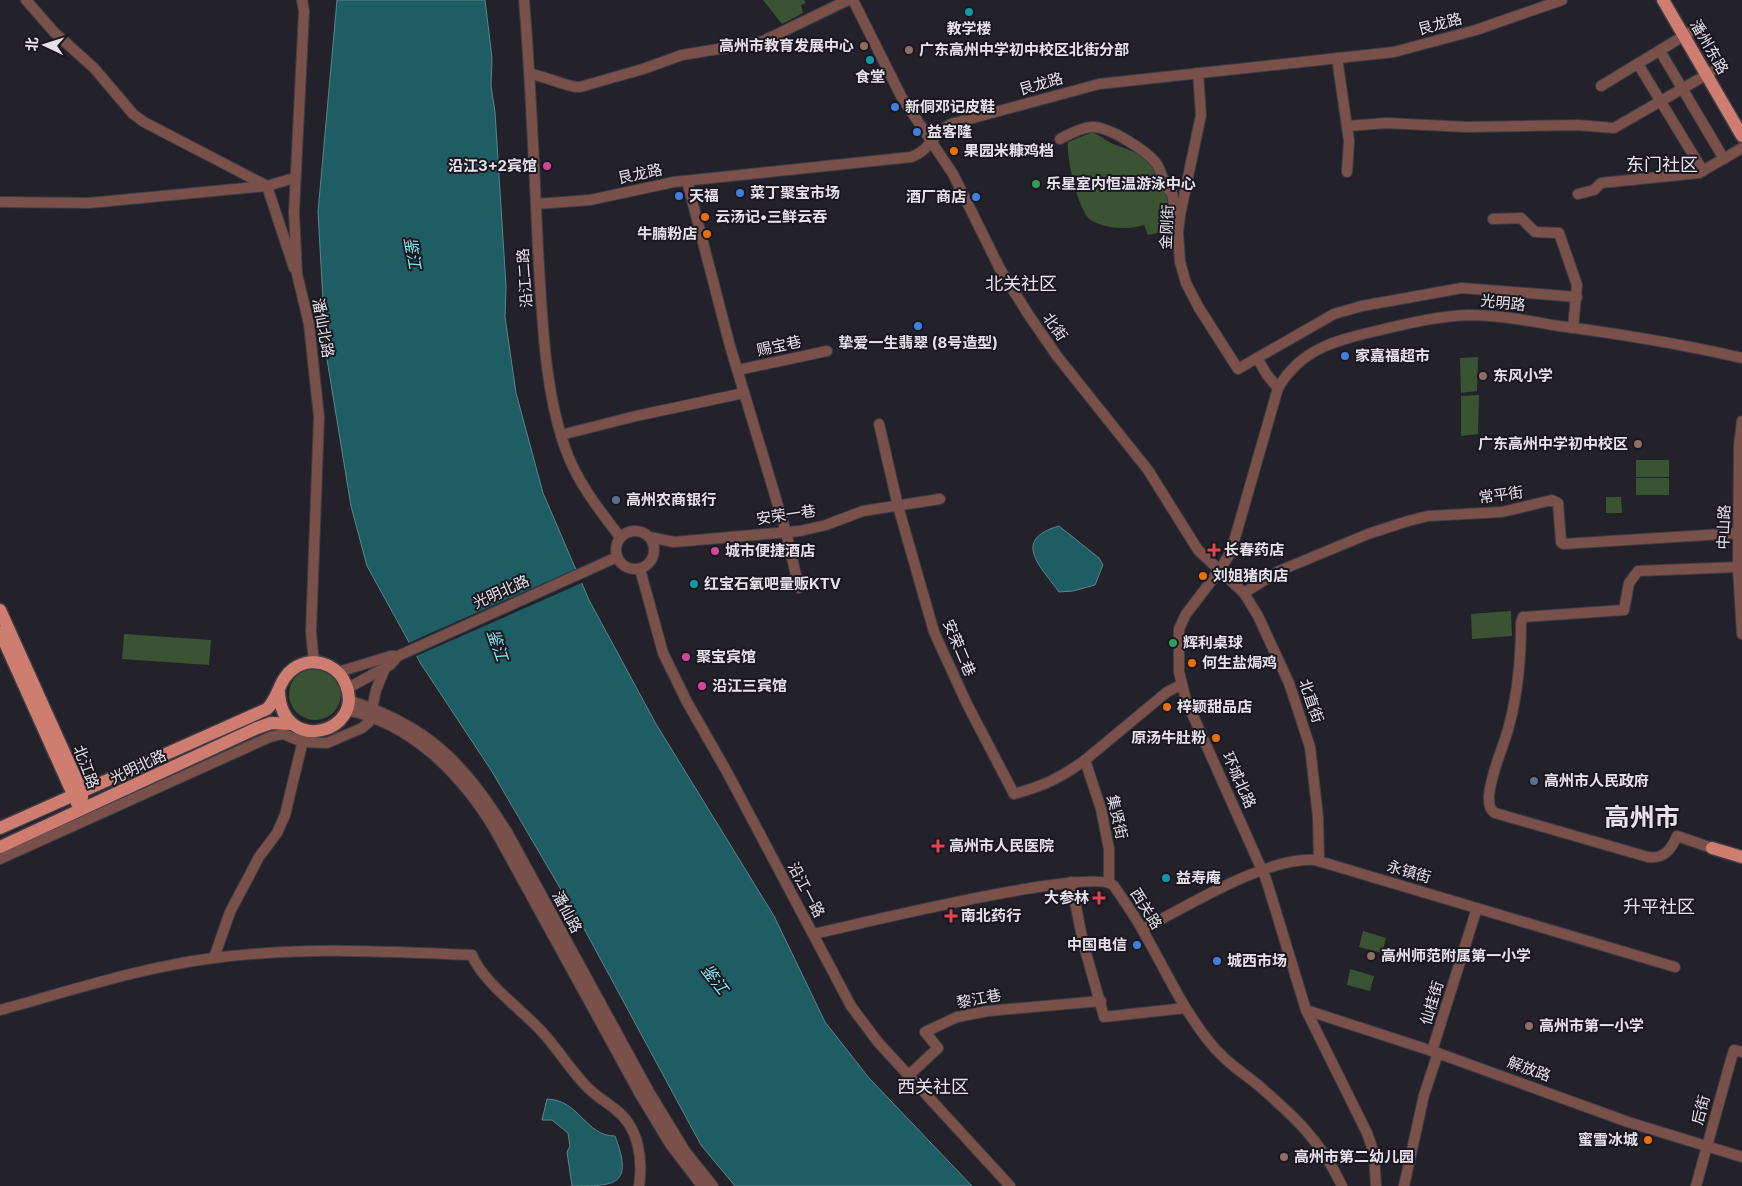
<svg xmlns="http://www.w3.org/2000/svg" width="1742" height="1186" viewBox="0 0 1742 1186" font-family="Inter,'Noto Sans SC',sans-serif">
<rect width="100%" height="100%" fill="#23212a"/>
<g fill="#3a5332">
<polygon points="763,0 804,0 806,3 801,5 803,13 782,24"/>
<path d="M1093,132L1111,143L1137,153L1152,165L1172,201L1170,221L1167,224L1168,228L1166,231L1148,235L1144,225C1130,230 1104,229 1091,220C1078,212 1066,156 1068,142Z"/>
<polygon points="1478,357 1477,391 1461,393 1460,358"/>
<polygon points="1479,395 1478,434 1461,436 1461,396"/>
<rect x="1636" y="460" width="33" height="17"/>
<rect x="1636" y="478" width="33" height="17"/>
<polygon points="1606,497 1621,497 1622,513 1606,513"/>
<polygon points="1511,611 1512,636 1472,639 1471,614"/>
<polygon points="124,634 211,640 209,665 122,659"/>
<circle cx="315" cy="694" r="26"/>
<polygon points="1363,931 1386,938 1382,953 1359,947"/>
<polygon points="1350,969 1374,976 1370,991 1347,985"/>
</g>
<g fill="#1e5d64" stroke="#5a858c">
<polygon points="337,0 485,0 492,58 491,86 495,112 506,286 505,317 516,393 543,493 589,600 656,724 774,916 825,1022 869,1078 972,1186 735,1186 701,1145 587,934 491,770 421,664 367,566 351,506 326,353 318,212"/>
<path d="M1059,526L1099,558L1103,565L1095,585L1073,591L1059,592C1042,568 1010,540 1059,526Z"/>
<path d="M547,1099C580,1100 585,1136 615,1136C634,1186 615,1186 572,1186L567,1152L570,1146L568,1133L552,1120H542Z"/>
</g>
<polygon fill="#23212a" points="578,568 584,582 414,657 406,644"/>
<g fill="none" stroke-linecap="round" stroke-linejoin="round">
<defs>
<g id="minor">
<polyline points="26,0 54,32 94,68 133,114 144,122 267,186 294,268"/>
<polyline points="302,0 304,11 294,212 297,274 309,324 319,417 311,632 314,662"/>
<path d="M524,0C531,83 534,166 538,249C542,314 544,398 569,458C581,487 601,512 620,537"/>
<polyline points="853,0 901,96 953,174 1000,269 1028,314 1057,356 1148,470 1198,550 1244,593 1258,616 1289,683 1310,747 1318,817 1319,861"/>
<polyline points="1660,51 1724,159"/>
<polyline points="1337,58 1349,141 1347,172"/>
<polyline points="1638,64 1703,171"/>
<polyline points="1198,73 1201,115 1180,215 1178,233 1180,262 1186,283 1199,308 1238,369 1257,358 1267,375 1278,388"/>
<path d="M530,74C546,76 568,88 580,87L643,69L682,55L761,42L848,0"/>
<polyline points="1601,86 1690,32"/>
<polyline points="1347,126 1386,123 1467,127 1577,125 1614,128 1713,71"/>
<path d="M1060,139C1069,134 1082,127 1093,127C1109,127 1146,150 1156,163C1163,173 1162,185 1172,193L1176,219"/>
<polyline points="687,181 730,346 786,532 799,588"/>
<polyline points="1578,194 1594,190 1601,183 1699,173 1742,148"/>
<polyline points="0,202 89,203 267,186 294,178"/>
<path d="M536,204L590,200L674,182L911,157C930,151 934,132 951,124L1099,84L1394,52L1476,30L1562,0"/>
<polyline points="1493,219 1521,218 1535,232 1559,233 1577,285 1573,328"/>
<polyline points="1257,358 1334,314 1362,306 1462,288 1577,297"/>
<polyline points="738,370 827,351"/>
<path d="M879,424L898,506L934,632L967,704L1014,794C1043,786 1061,778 1085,760"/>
<polyline points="561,435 636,416 744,393"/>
<circle cx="635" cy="550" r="19"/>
<polyline points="649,537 674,542 800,531 826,525 863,511 940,499"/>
<polyline points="640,569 663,653 687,702 727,772 851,1006 877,1041 1010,1186"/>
<polyline points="1244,593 1279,571 1368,534 1408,521 1428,516 1502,512 1552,500 1558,503 1561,542 1563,544 1739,533"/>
<polyline points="1742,634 1738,567 1739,446 1742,421"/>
<polyline points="338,672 391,656 398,656"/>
<polyline points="348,688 390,665 398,656 617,557"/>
<path d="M348,700C429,726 463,762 507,832L648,1090L685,1151L713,1186"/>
<path d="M346,710C412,723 462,775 495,830L641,1096L670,1144L702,1186"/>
<path d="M1712,848L1677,836C1671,850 1664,859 1648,857L1495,813C1489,809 1489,803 1489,796C1491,772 1503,749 1509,726C1518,692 1521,658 1521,623L1523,617L1624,610L1629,583L1638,571L1738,567"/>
<polyline points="0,859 270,737 283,734 303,742 327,743 362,728 369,722 376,690 385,668"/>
<polyline points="1071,882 1083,942 1104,1017 1185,1008"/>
<polyline points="1109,882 1109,849 1101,809 1085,760 1167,692 1181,685"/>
<path d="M1143,929C1188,906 1265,857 1315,860L1675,967"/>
<path d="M813,934C852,926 1094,865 1114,886C1124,901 1135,916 1143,931C1164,967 1181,1006 1207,1039C1223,1060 1238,1069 1258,1085C1296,1118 1320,1140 1342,1186"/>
<polyline points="214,958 230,912 259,857 277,833 285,815 304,736"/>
<path d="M0,1010C70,991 142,967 214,958C299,947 387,951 472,955C483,983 524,1011 544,1034C559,1051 572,1072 588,1088C596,1096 606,1102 615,1109C639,1127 643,1159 639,1186"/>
<polyline points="1306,1010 1432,1051 1628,1122 1742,1157"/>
<polyline points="1432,1051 1477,908"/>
<polyline points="909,1075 938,1048 925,1032 957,1017 988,1011 1101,1001"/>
<path d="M1376,1186L1374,1153L1367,1133L1306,1010L1266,879L1186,700L1179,672V629L1186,614L1219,571L1231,552L1278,388C1301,349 1334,341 1376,331C1406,324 1437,316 1469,315C1499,315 1529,321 1559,326C1621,334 1681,344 1742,358"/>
<polyline points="1404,1186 1424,1095 1438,1053"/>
<polyline points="1696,1186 1732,1056 1734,1050 1742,1052"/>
</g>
<g id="major">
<polyline points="1663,0 1742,136"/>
<polyline points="0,610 82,792 82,798"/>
<polyline points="0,632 77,803"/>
<path d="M0,828L267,709C279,697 279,679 293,669C304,661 318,660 329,666C337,670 343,677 346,685C365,732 283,756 279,693"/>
<polyline points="0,847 257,728 271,723 292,724"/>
<polyline points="1712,848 1742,857"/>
</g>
</defs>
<use href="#minor" stroke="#3e3c45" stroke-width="12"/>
<use href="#major" stroke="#3e3c45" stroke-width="15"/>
<use href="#minor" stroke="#79514a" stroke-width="10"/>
<use href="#major" stroke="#d07d71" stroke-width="12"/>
</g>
<g fill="#0f9aa8" stroke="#1a1720" stroke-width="2">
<circle cx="969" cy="12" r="5"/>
<circle cx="870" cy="60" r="5"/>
<circle cx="694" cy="584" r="5"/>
<circle cx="1166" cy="878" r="5"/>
</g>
<g fill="#8d6e63" stroke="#1a1720" stroke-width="2">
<circle cx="864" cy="46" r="5"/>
<circle cx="909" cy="50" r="5"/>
<circle cx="1483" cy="376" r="5"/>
<circle cx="1638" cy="444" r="5"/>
<circle cx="1371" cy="956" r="5"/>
<circle cx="1529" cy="1026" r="5"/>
<circle cx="1284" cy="1157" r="5"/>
</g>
<g fill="#3f7fe0" stroke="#1a1720" stroke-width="2">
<circle cx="895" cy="107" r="5"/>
<circle cx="917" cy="132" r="5"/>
<circle cx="740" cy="193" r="5"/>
<circle cx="679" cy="196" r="5"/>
<circle cx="976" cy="197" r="5"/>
<circle cx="918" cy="326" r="5"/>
<circle cx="1345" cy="356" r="5"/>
<circle cx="1137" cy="945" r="5"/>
<circle cx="1217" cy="961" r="5"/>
</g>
<g fill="#e8710a" stroke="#1a1720" stroke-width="2">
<circle cx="954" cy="151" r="5"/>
<circle cx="705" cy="217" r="5"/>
<circle cx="707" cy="234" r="5"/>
<circle cx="1203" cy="576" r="5"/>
<circle cx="1192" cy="663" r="5"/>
<circle cx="1167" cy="707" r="5"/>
<circle cx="1216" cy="738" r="5"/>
<circle cx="1648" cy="1140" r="5"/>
</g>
<g fill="#d1479c" stroke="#1a1720" stroke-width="2">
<circle cx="547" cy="166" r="5"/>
<circle cx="715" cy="551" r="5"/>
<circle cx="686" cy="657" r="5"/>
<circle cx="702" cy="686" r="5"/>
</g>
<g fill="#2e9e5b" stroke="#1a1720" stroke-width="2">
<circle cx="1036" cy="184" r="5"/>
<circle cx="1173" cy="643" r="5"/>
</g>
<g fill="#5c6f8a" stroke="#1a1720" stroke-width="2">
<circle cx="616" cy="500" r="5"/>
<circle cx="1534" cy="781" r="5"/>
</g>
<g fill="#e0444e" stroke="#1a1720" stroke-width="2">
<path d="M1211.5 542.5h5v5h5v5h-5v5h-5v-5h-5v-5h5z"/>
<path d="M935.5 838.5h5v5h5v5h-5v5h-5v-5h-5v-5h5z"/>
<path d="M1096.5 890.5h5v5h5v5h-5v5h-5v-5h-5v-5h5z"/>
<path d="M948.5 908.5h5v5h5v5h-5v5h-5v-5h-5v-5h5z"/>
</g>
<g text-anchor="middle" stroke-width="4" stroke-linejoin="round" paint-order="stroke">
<g font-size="15" fill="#e5e3e9" stroke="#1a1720">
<text transform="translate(1440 24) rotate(-15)" y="5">艮龙路</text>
<text transform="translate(1709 47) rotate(60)" y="5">潘州东路</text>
<text transform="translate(1041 84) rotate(-16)" y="5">艮龙路</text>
<text transform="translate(640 174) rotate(-12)" y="5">艮龙路</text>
<text transform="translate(1167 227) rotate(-87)" y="5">金刚街</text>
<text transform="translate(525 278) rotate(-94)" y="5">沿江二路</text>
<text transform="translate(1503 303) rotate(6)" y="5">光明路</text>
<text transform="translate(1055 327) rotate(55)" y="5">北街</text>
<text transform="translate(323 328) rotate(80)" y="5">潘仙北路</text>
<text transform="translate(779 346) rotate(-12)" y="5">赐宝巷</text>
<text transform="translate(1501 495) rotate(-8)" y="5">常平街</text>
<text transform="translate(786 515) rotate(-8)" y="5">安荣一巷</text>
<text transform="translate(1724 527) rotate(-88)" y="5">中山路</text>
<text transform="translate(501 592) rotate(-24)" y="5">光明北路</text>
<text transform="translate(959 648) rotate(67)" y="5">安荣二巷</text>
<text transform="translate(1311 701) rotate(71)" y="5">北直街</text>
<text transform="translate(86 767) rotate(69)" y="5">北江路</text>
<text transform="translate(138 767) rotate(-25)" y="5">光明北路</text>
<text transform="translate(1239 780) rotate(66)" y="5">环城北路</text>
<text transform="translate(1117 817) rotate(77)" y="5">集贤街</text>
<text transform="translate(1409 872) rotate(16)" y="5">永镇街</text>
<text transform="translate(806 890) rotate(62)" y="5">沿江一路</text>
<text transform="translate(1146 909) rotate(58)" y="5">西关路</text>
<text transform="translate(567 912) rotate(62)" y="5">潘仙路</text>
<text transform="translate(979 999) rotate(-11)" y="5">黎江巷</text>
<text transform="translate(1432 1003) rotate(-73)" y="5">仙桂街</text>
<text transform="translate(1529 1069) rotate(20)" y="5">解放路</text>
<text transform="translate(1701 1110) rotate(-75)" y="5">后街</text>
</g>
<g font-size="15" font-weight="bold" fill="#e5e3e9" stroke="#1a1720" text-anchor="start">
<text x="969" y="34" text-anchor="middle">教学楼</text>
<text x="854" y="51" text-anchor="end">高州市教育发展中心</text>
<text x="919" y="55">广东高州中学初中校区北街分部</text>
<text x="870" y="82" text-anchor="middle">食堂</text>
<text x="905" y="112">新侗邓记皮鞋</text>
<text x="927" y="137">益客隆</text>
<text x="964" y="156">果园米糠鸡档</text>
<text x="537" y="171" text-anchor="end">沿江3+2宾馆</text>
<text x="1046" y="189">乐星室内恒温游泳中心</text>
<text x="750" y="198">菜丁聚宝市场</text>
<text x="689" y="201">天福</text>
<text x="966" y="202" text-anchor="end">酒厂商店</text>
<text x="715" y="222">云汤记•三鲜云吞</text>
<text x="697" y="239" text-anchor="end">牛腩粉店</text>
<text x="918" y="348" text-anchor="middle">挚爱一生翡翠 (8号造型)</text>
<text x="1355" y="361">家嘉福超市</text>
<text x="1493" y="381">东风小学</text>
<text x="1628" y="449" text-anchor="end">广东高州中学初中校区</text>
<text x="626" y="505">高州农商银行</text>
<text x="1224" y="555">长春药店</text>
<text x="725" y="556">城市便捷酒店</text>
<text x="1213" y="581">刘姐猪肉店</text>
<text x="704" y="589">红宝石氧吧量贩KTV</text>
<text x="1183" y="648">辉利桌球</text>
<text x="696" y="662">聚宝宾馆</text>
<text x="1202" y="668">何生盐焗鸡</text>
<text x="712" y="691">沿江三宾馆</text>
<text x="1177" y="712">梓颖甜品店</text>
<text x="1206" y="743" text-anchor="end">原汤牛肚粉</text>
<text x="1544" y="786">高州市人民政府</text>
<text x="949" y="851">高州市人民医院</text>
<text x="1176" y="883">益寿庵</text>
<text x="1089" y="903" text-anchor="end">大参林</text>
<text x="961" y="921">南北药行</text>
<text x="1127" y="950" text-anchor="end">中国电信</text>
<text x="1381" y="961">高州师范附属第一小学</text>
<text x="1227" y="966">城西市场</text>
<text x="1539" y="1031">高州市第一小学</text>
<text x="1638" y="1145" text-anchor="end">蜜雪冰城</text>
<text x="1294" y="1162">高州市第二幼儿园</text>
</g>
<g font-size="16" font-style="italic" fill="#86e8f4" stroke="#1a1720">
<text transform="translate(413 253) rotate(80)" y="6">鉴江</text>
<text transform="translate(498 645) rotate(71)" y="6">鉴江</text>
<text transform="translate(715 979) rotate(52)" y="6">鉴江</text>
</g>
<g font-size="18" fill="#e5e3e9" stroke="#1a1720">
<text x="1662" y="171">东门社区</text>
<text x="1021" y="290">北关社区</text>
<text x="1659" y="913">升平社区</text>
<text x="933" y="1093">西关社区</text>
</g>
<g font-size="25" font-weight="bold" fill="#e5e3e9" stroke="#1a1720">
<text x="1642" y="826">高州市</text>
</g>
</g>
<g transform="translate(45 45) rotate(274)" stroke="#1a1720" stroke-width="4" paint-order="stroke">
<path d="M0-4L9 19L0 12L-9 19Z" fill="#e5e3e9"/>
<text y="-8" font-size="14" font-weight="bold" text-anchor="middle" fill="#e5e3e9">北</text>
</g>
</svg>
